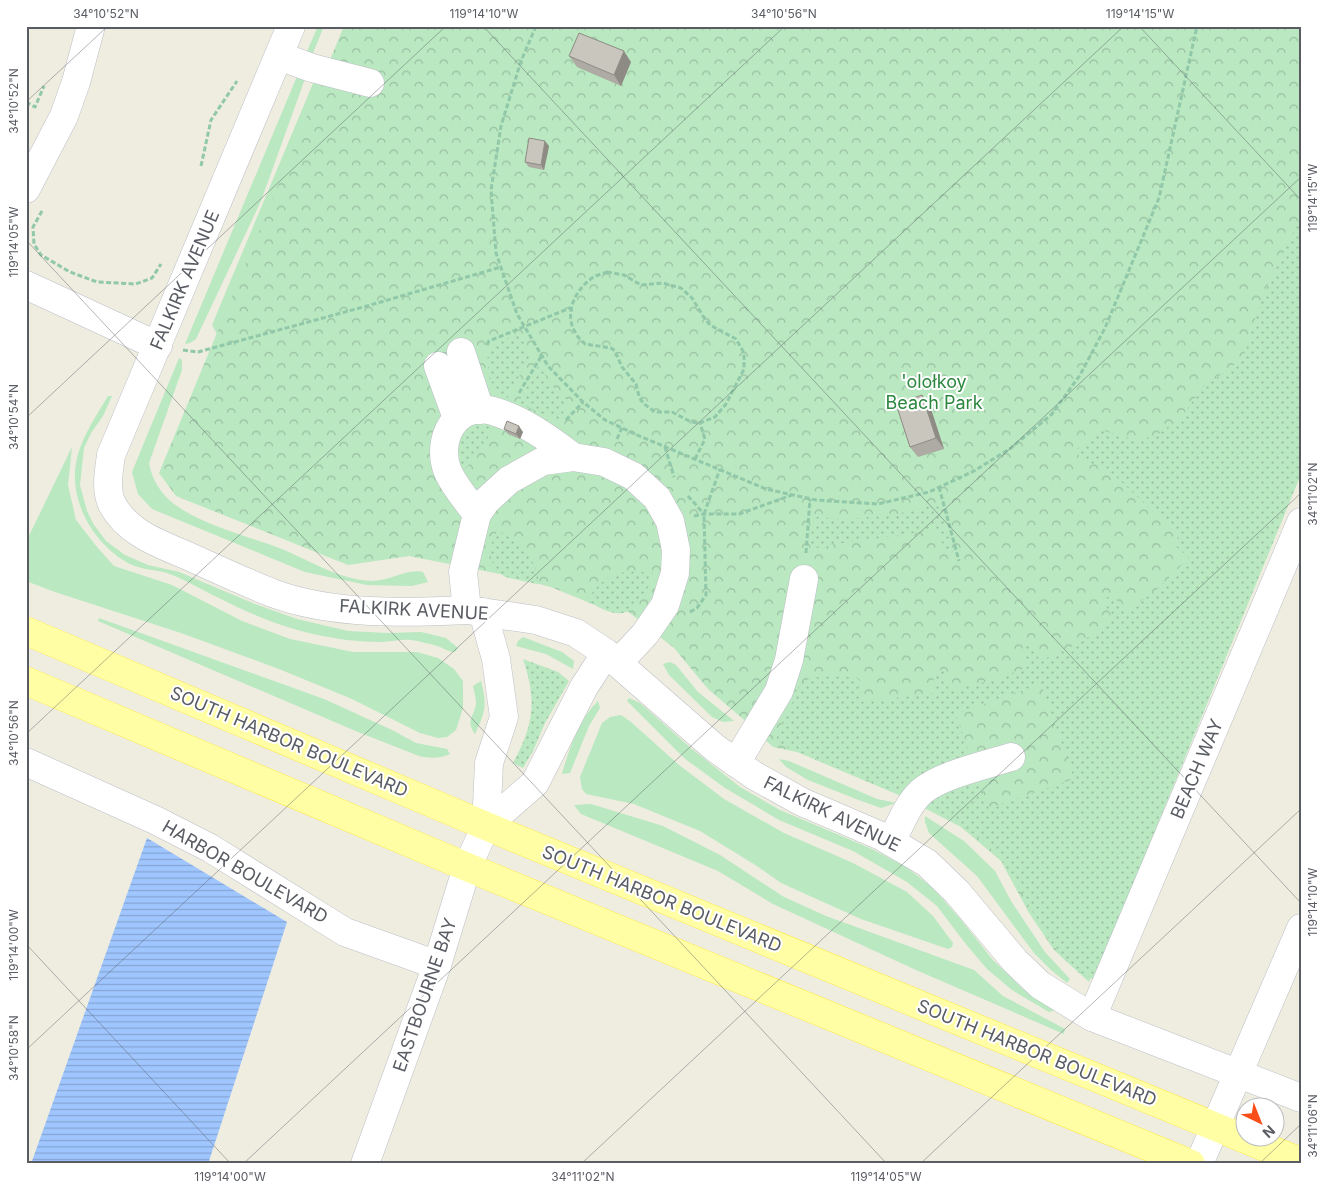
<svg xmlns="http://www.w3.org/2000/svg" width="1327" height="1190" viewBox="0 0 1327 1190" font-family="Inter,sans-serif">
<defs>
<pattern id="park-crowns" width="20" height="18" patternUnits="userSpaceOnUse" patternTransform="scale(1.25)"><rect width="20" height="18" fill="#b9e8c1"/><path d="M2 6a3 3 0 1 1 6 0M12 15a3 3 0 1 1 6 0" fill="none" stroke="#99bfa0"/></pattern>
<pattern id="garden-dots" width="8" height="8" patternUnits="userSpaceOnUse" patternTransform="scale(1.25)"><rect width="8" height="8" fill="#b9e8c1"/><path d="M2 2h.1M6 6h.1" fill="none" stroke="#99bfa0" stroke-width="1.8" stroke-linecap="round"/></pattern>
<pattern id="water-rules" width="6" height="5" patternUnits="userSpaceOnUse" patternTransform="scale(1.25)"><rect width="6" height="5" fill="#9fc6ff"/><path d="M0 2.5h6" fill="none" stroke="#85a4d2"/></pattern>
</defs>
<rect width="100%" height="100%" fill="#eeede0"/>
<g fill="#b9e8c1">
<polygon points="318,26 324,26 311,58 305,56"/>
<polygon points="298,74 306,76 261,201 196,339 190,343 185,344"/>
<polygon points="314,81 345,85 218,336 212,325"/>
<path d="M179,358L182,360V370L149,463C152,480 161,494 174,504C202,525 247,536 279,548C310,560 338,580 372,581C390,581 407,568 423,572L428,582L412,586L367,585L305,572L152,509L138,494L132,472Z"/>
<path d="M108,396H112L103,416L91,433L84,448L80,485L87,511L94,525L106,541L125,555L148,565L179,572L255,604L297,619L348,631L388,633L421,632L446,638L458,648L455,652C448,652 444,648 437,646C429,644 420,641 411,640C401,639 391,642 381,642C359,642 335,639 313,634C282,627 250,614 221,599C204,591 188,581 170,574C155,569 137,570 123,560C107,550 92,533 84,515C62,466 84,436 108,396Z"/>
<polygon points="72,447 68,485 76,520 97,547 114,566 172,585 242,621 290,639 353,652 417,652 438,658 454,669 463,681 463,708 456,730 447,737 438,738 420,733 352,699 279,669 181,633 55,592 26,581 26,542"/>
<path d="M99,618L324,699L392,730L416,743L447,749L450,754C440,759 429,758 419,756L358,732L98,621Z"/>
<polygon points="523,637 562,652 574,661 573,669 546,654 516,646 518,641"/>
<polygon points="670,662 676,665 698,692 734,721 723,722 712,717 669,675 663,664"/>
<path d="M481,681C487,705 486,711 475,734C465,720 475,716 476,703C476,698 474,691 473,686Z"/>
<polygon points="629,698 640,703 692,749 740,787 780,810 872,849 906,867 933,888 962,921 992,959 1024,990 1056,1010 1049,1012 1012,990 987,969 965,943 937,906 907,882 853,851 779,820 725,788 684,758 627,701"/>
<path d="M598,701L600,708L589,726L570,773L562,774C569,749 579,719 598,701Z"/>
<polygon points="621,715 631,722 679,765 724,799 784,833 853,863 907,892 933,916 953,943 952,947 948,949 861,919 781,883 757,866 700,831 634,804 586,794 582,789 580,777 602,723 610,717"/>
<polygon points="779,759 789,761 877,799 896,803 881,808 856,799 808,780 786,767"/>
<polygon points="591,804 663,826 720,855 784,897 826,916 974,970 1003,996 1065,1029 1064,1034 916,970 773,904 718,871 581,814 574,805"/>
<polygon points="925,816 964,841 995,871 1011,901 1045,952 1070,979 1067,983 1051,970 1034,953 977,876 929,833 925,822"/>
</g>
<polygon fill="url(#park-crowns)" points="344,26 1301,26 1301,474 1089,982 1054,950 1029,913 1001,861 961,827 901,796 797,752 773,747 743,719 708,689 674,648 626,610 614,613 551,587 500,574 409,556 348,565 176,496 159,473"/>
<g fill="url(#garden-dots)">
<path d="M1301,218V474L1094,980C1042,955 1030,891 993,851C978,834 947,817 927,805C939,791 962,783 980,785L989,808L1074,779L1041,684L956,714L970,756L938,766L908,783L902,794L789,748L776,744C777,730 783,721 790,708C794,701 795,693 799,686C808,672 841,677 856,677L861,682L862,702L935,693L933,674L938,669L944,671L949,691L1000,678L1029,666L1022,648L1027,644H1032L1040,661L1078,644L1114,620L1104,603L1107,597L1114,596L1125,612L1154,592L1189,558L1173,544L1179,536L1099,461L1092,465L1074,451L1101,430L1135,440L1156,436L1182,416L1203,387L1232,367L1245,352L1260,303L1288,242Z"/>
<path d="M519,333L531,357L517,380L508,398C505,397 500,395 498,392C490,385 483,357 491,348C495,343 512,337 519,333Z"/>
<polygon points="539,365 553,387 569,402 559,421 518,403"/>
<polygon points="498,420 480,452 461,474 456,462 458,433 465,425"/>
<polygon points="939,504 953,552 950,553 945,550 937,530 829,545 828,549 811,547 809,541 815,517 846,519 893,515"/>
<path d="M497,531C525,541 530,553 539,580L537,584L505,577L494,567L489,550Z"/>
<path d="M629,571L653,573C649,589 637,616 616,613C605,612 595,605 587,600C600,582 606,576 629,571Z"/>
<path d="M523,659L558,672L569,681L545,723L533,751L523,768L513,763C534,724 537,701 523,659Z"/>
</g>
<polygon fill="url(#water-rules)" points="147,838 287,922 208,1164 31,1164"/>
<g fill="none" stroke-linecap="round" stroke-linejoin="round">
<defs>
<g id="minor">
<path d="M291,26L111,455C109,471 105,489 112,504C127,533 160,544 188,556C217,569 246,583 275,594C333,615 406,613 467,610L536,620L576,633L606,653L715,748L755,776L802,802L881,836L927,863L957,892L1015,961L1040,985L1092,1017L1301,1098"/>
<polyline points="279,56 312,68 370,83"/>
<polyline points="26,189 64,116 76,82 91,26"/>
<polyline points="26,285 158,346"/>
<polyline points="461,352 480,410"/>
<polyline points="438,366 457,418"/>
<path d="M477,514C467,501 455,487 448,472C435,441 455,400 493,411C523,420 548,438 573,457"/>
<polyline points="467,610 463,572 477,514 486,501 509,480 543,461 573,457 604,462 633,476 657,498 670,521 676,550 675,573 665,605 645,634 618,663"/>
<polyline points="26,762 155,820 210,848 345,932 437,965"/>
<polyline points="736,763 779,691 789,660 804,579"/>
<polyline points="486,826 535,783 584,687 606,653"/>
<path d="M891,842C900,825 907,805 921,792C940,775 986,765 1011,757"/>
<polyline points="1092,1017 1301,522"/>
<polyline points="365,1164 437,965 467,867 486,826 489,763 504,717 496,659 483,612"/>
<polyline points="1199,1164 1301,928"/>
</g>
<g id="major">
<polyline points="26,631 486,826 1301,1162"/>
<polyline points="26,681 467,867 1191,1164"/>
</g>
</defs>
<use href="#minor" stroke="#bdbfc6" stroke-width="29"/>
<use href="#major" stroke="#ffe848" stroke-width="29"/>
<g stroke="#90c8a9" stroke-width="3" stroke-dasharray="5 2.5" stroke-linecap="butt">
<polyline points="536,26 521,61 501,126 491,190 496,253 517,314 548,366 583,402 605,420 637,435 766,489 816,500 878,504 929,492 974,471 1011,448 1052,414 1080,375 1105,328 1159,198 1197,26"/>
<polyline points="26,102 35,107 44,86"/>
<polyline points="201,166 211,120 237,81"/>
<polyline points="42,211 33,227 34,244 41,255 70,272 97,282 136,284 152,278 161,264"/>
<path d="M607,272L624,275L641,285L663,283L681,288L692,298L703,316L710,325L736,339L744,353V369L726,404L715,417L700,423L691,422L672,412H655L643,403L639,396L636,384L622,367L615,351L611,348L585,344C582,341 577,337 575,332C564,313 575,290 592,278C596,275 602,274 607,272Z"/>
<polyline points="487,345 489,341 570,308"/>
<polyline points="183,350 198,352 367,306 501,267"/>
<polyline points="519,393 542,355"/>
<polyline points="566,420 583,402"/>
<polyline points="617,439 622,428"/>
<polyline points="665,447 674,477"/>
<polyline points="695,459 705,439 700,423"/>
<polyline points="939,487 959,561"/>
<polyline points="688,496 704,514"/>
<polyline points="694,516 704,514 739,514 792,495"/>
<polyline points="806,553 810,499"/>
<polyline points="690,612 697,608 706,595 704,514 720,469"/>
</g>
<use href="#minor" stroke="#fff" stroke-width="28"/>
<use href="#major" stroke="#fffea4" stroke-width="28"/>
</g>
<g fill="#adaba3">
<polygon points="569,56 631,62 621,86 577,67"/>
<polygon points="549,146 544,170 529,167 525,162"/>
<polygon points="930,406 944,449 918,457 910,447"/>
<polygon points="504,429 523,432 520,439 508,434"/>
</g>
<g fill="#8d8b84">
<polygon points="624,51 631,62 621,86 614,75"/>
<polygon points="545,141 549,146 544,170 541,165"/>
<polygon points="922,395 930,406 944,449 936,438"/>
<polygon points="519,426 523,432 520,439 516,434"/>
</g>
<g fill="#c9c7bd" stroke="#8d8b84">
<polygon points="579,33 624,51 614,75 569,56"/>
<polygon points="529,138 545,141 541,165 525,162"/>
<polygon points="922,395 936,438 910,447 896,404"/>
<polygon points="507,421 519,426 516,434 504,429"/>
</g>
<path fill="none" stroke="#595c63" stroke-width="1" stroke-opacity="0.45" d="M483,26L1301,903M1139,26L1301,200M26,102L108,26M26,240L887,1164M26,418L446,26M26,734L785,26M26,944L231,1164M26,1050L1124,26M243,1164L1301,177M581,1164L1301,493M920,1164L1301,809M1259,1164L1301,1124"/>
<g text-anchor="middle" stroke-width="4" stroke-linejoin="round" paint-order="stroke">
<g font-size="18" fill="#595c63" stroke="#fff">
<text transform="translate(185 280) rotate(-67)" y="6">FALKIRK AVENUE</text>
<text transform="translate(414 610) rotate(3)" y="6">FALKIRK AVENUE</text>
<text transform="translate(289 742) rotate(23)" y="6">SOUTH HARBOR BOULEVARD</text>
<text transform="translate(1197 769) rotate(-67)" y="6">BEACH WAY</text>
<text transform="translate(832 814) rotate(26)" y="6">FALKIRK AVENUE</text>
<text transform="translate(245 872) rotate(30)" y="6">HARBOR BOULEVARD</text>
<text transform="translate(662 899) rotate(22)" y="6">SOUTH HARBOR BOULEVARD</text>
<text transform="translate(425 995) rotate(-71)" y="6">EASTBOURNE BAY</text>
<text transform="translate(1037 1053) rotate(22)" y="6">SOUTH HARBOR BOULEVARD</text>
</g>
<g font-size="18" fill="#2c873f" stroke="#fff">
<text x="934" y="388">'olołkoy<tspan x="934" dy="21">Beach Park</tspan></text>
</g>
</g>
<rect width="1327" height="1190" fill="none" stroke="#ffffff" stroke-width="55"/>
<g transform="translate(1260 1122) rotate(137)"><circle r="24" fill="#ffffff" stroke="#bdbec1"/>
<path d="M0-4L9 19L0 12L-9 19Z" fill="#fa4e19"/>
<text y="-8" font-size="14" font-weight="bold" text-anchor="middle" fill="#595c63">N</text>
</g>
<rect x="28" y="28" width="1272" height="1134" fill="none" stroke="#595c63" stroke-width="2"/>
<g font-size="12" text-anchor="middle" fill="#595c63">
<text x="106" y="18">34°10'52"N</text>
<text x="484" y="18">119°14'10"W</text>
<text x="784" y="18">34°10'56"N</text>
<text x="1140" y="18">119°14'15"W</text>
<text transform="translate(14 101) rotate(-90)" y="4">34°10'52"N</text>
<text transform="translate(1313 198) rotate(-90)" y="4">119°14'15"W</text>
<text transform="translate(14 242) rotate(-90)" y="4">119°14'05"W</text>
<text transform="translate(14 417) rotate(-90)" y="4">34°10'54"N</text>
<text transform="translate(1313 494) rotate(-90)" y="4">34°11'02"N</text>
<text transform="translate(14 733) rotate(-90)" y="4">34°10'56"N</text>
<text transform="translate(1313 902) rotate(-90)" y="4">119°14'10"W</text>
<text transform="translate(14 945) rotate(-90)" y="4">119°14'00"W</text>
<text transform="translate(14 1048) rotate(-90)" y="4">34°10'58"N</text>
<text transform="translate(1313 1126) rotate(-90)" y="4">34°11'06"N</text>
<text x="230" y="1181">119°14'00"W</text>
<text x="583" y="1181">34°11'02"N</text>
<text x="886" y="1181">119°14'05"W</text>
</g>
</svg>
